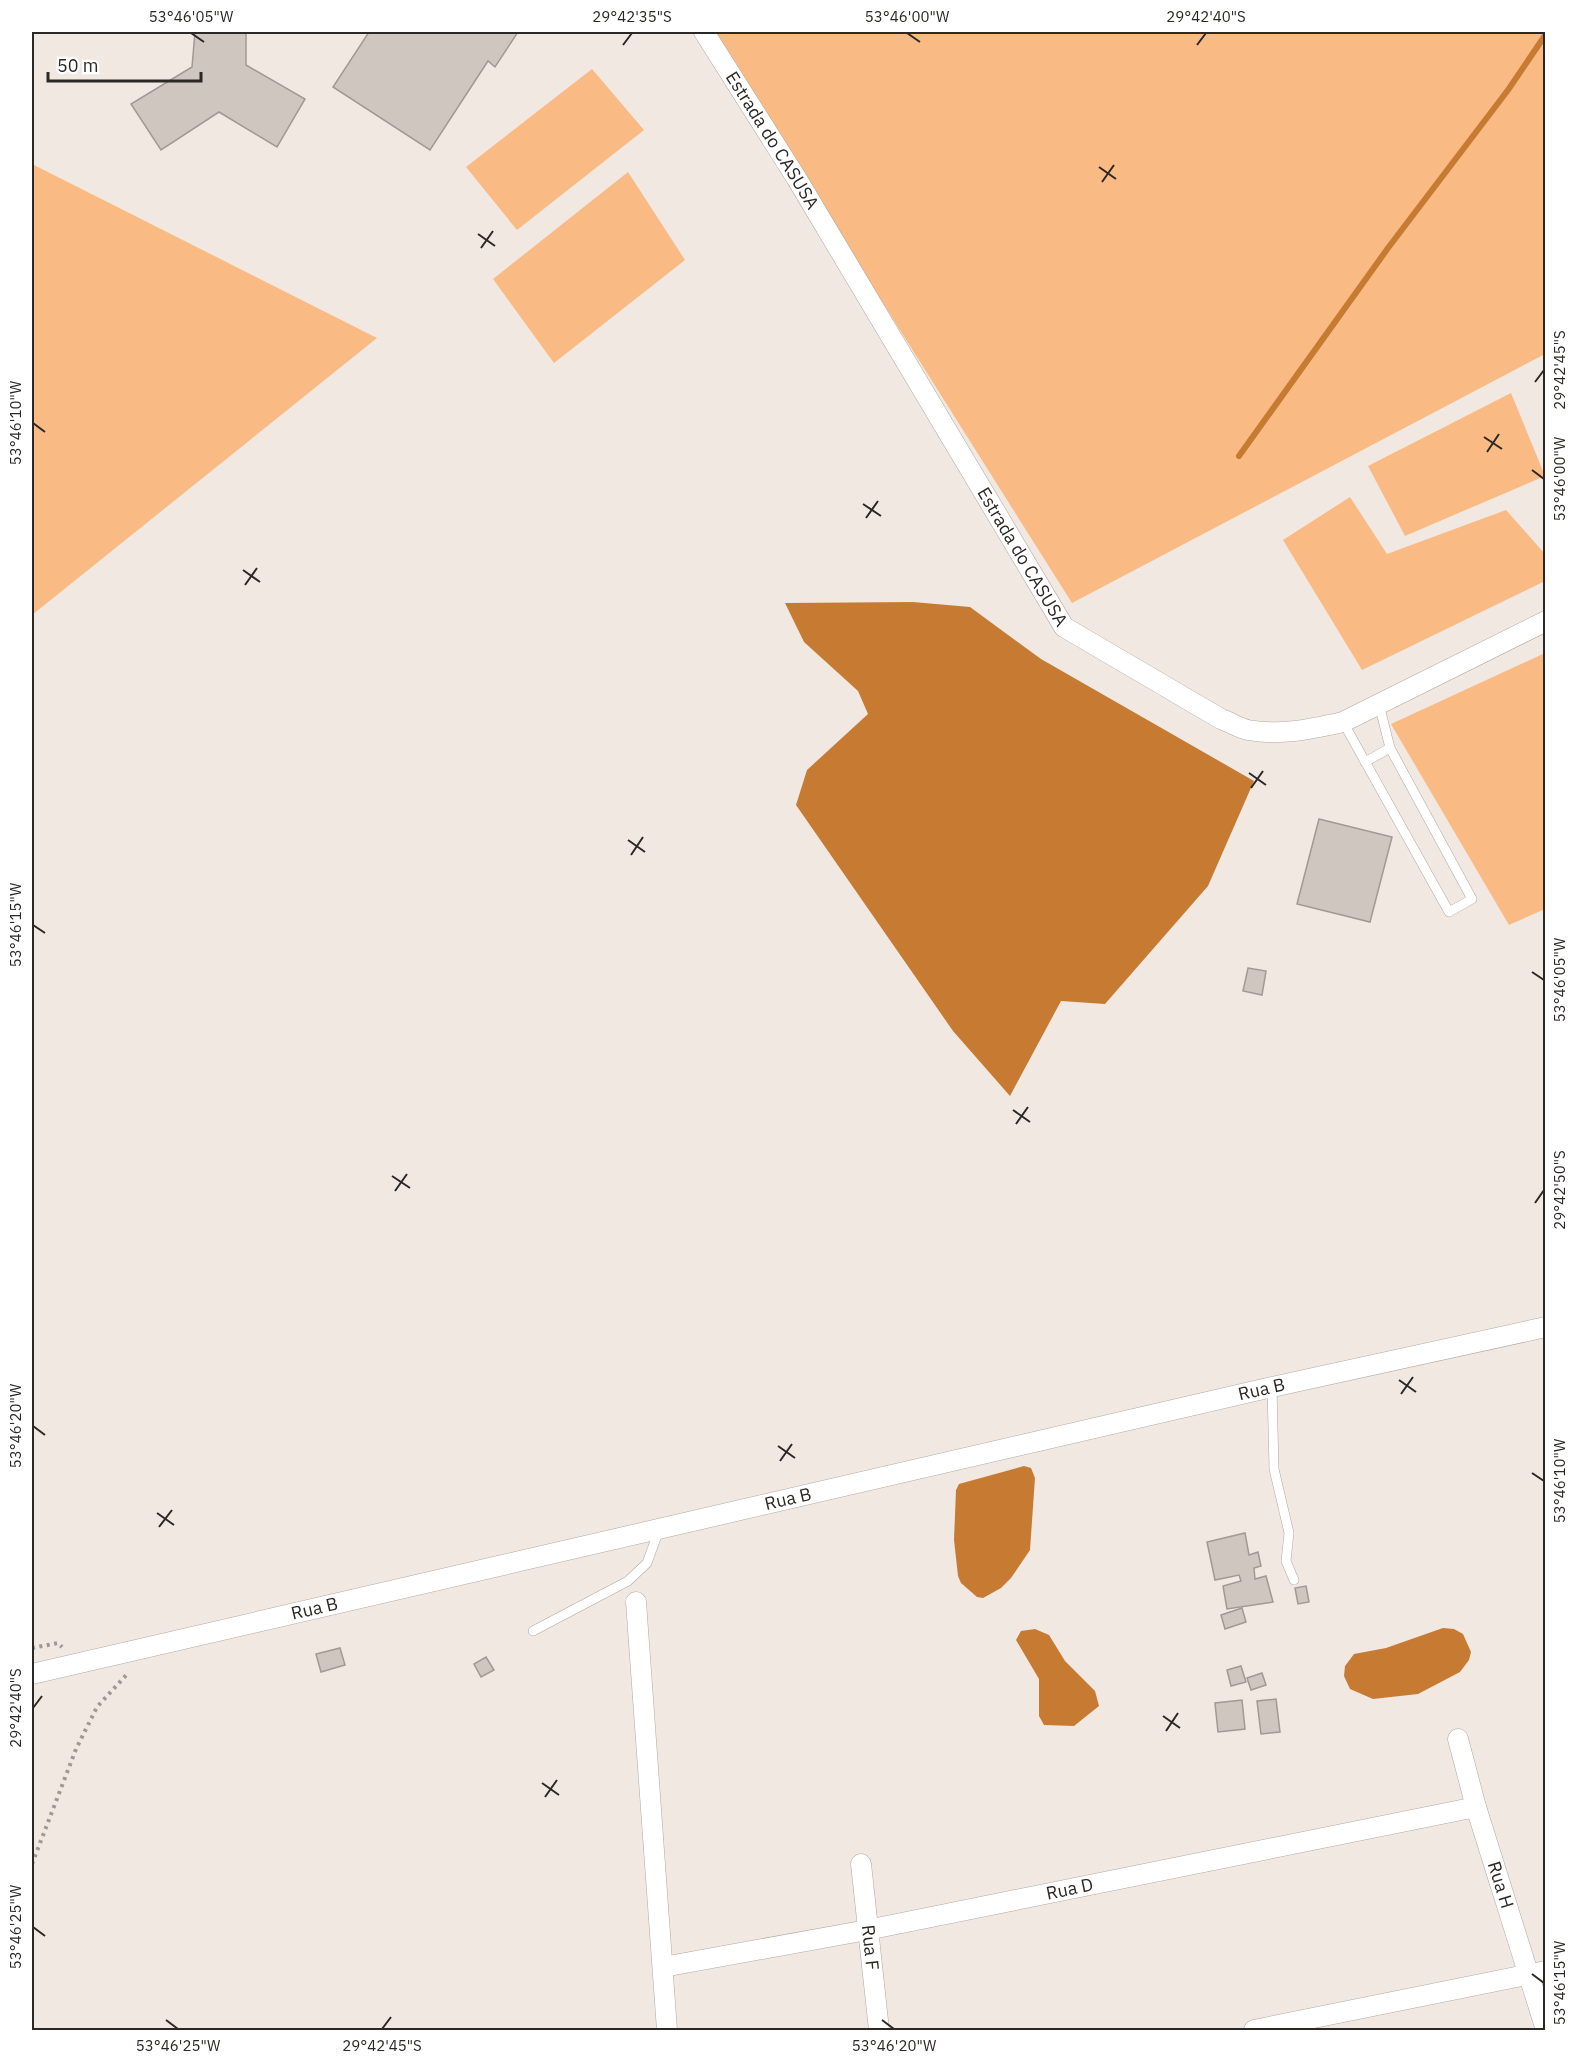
<svg xmlns="http://www.w3.org/2000/svg" width="1577" height="2062" viewBox="0 0 1577 2062" font-family="'IBM Plex Sans',sans-serif">
<rect width="100%" height="100%" fill="#f1e8e1"/>
<g fill="#faba84">
<polygon points="712,32 1545,32 1545,354 1072,603"/>
<polygon points="592,69 644,130 517,230 466,167"/>
<polygon points="32,164 377,338 32,615"/>
<polygon points="628,172 685,260 554,363 493,279"/>
<polygon points="1511,393 1545,476 1405,536 1368,466"/>
<polygon points="1350,497 1387,554 1506,510 1545,554 1545,581 1362,670 1283,540"/>
<polygon points="1545,653 1545,909 1509,925 1391,724"/>
</g>
<g fill="#c77b32">
<polygon points="913,602 970,607 1041,659 1254,781 1208,886 1105,1004 1061,1001 1010,1096 953,1031 796,805 807,770 868,714 858,691 804,642 785,603"/>
<polygon points="1024,1466 1031,1468 1035,1478 1030,1550 1011,1578 1001,1588 983,1598 977,1597 961,1583 958,1576 954,1540 956,1490 959,1484"/>
<polygon points="1443,1628 1454,1629 1463,1634 1471,1652 1469,1660 1460,1672 1418,1694 1373,1699 1350,1689 1344,1676 1345,1666 1354,1654 1386,1648"/>
<polygon points="1035,1629 1049,1635 1065,1661 1095,1691 1099,1706 1074,1726 1044,1725 1039,1716 1039,1679 1016,1640 1021,1631"/>
</g>
<g fill="none" stroke-linecap="round" stroke-linejoin="round">
<polyline stroke="#c77b32" stroke-width="6" points="1239,456 1388,248 1508,90 1546,34"/>
</g>
<g fill="#cec6bf" stroke="#a19993" stroke-width="1.5">
<polygon points="195,32 246,32 246,65 305,99 277,147 219,112 161,150 131,104 192,67"/>
<polygon points="369,32 518,32 495,67 488,61 430,150 333,87"/>
<polygon points="1319,819 1392,837 1370,922 1297,904"/>
<polygon points="1248,968 1266,971 1262,995 1243,991"/>
<polygon points="1245,1533 1249,1555 1258,1552 1261,1566 1254,1568 1255,1579 1266,1576 1273,1602 1227,1609 1223,1586 1241,1581 1239,1575 1215,1580 1207,1542"/>
<polygon points="1306,1586 1309,1602 1298,1604 1295,1588"/>
<polygon points="1242,1608 1246,1622 1225,1629 1221,1615"/>
<polygon points="340,1648 345,1665 321,1672 316,1654"/>
<polygon points="486,1657 494,1670 481,1677 474,1664"/>
<polygon points="1241,1666 1246,1682 1231,1686 1227,1670"/>
<polygon points="1262,1673 1266,1685 1251,1690 1247,1678"/>
<polygon points="1276,1699 1280,1732 1261,1734 1257,1701"/>
<polygon points="1242,1700 1245,1729 1218,1732 1215,1703"/>
</g>
<g fill="none" stroke-linecap="round" stroke-linejoin="round">
<defs>
<g id="service">
<polyline points="1343,722 1449,912 1472,899 1390,748 1379,704"/>
<polyline points="1365,762 1390,748"/>
<polyline points="1272,1387 1274,1469 1289,1533 1286,1561 1294,1580"/>
<polyline points="533,1631 628,1581 647,1563 659,1530"/>
</g>
<g id="minor">
<path id="s1" d="M704,32L797,179L1064,627L1221,719C1230,722 1239,728 1248,730C1280,736 1312,729 1343,722L1546,621"/>
<polyline points="636,1602 667,2030"/>
<path id="s2" d="M32,1674L1272,1387L1546,1327"/>
<path id="s3" d="M1458,1739L1476,1807L1546,2030"/>
<path id="s4" d="M861,1864L879,2030"/>
<path id="s5" d="M663,1967L867,1930L1476,1807"/>
<polyline points="1254,2030 1546,1971"/>
</g>
</defs>
<use href="#service" stroke="#b1a9a2" stroke-width="10"/>
<use href="#minor" stroke="#b1a9a2" stroke-width="21"/>
<g stroke="#9f9893" stroke-width="4" stroke-dasharray="3 4.5" stroke-linecap="butt">
<polyline points="32,1648 58,1643 62,1647"/>
<polyline points="32,1864 76,1749 97,1707 129,1672"/>
</g>
<use href="#service" stroke="#fff" stroke-width="9"/>
<use href="#minor" stroke="#fff" stroke-width="20"/>
</g>
<path fill="none" stroke="#2c2826" stroke-width="2" d="M191,33L204,42M907,33L920,42M623,45L632,33M1197,45L1206,33M1099,167L1116,179M1102,182L1114,165M478,234L495,246M481,248L493,231M1535,382L1544,370M33,423L45,432M1484,437L1502,449M1487,452L1499,434M1532,470L1544,479M863,504L881,516M866,518L878,501M243,570L260,582M245,585L257,568M1249,773L1266,785M1251,788L1263,771M628,840L645,852M631,855L643,837M33,925L45,933M1532,972L1544,980M1013,1110L1030,1122M1016,1124L1028,1107M392,1176L410,1188M395,1191L407,1174M1535,1203L1544,1190M1399,1380L1416,1392M1401,1394L1413,1377M33,1426L45,1435M778,1446L795,1458M780,1461L792,1444M1532,1473L1544,1481M157,1513L174,1525M159,1527L172,1510M33,1708L42,1696M1163,1716L1180,1728M1166,1731L1178,1713M542,1783L559,1795M545,1797L557,1780M33,1927L45,1936M1532,1974L1544,1983M166,2020L178,2029M882,2020L894,2029M382,2029L391,2017"/>
<g text-anchor="middle" stroke-width="6" stroke-linejoin="round" paint-order="stroke">
<g font-size="18" fill="#2c2826" stroke="#fff">
<text dy="6" stroke="none"><textPath href="#s1" startOffset="128">Estrada do CASUSA</textPath></text>
<text dy="6" stroke="none"><textPath href="#s1" startOffset="614">Estrada do CASUSA</textPath></text>
<text dy="6" stroke="none"><textPath href="#s2" startOffset="1262">Rua B</textPath></text>
<text dy="6" stroke="none"><textPath href="#s2" startOffset="776">Rua B</textPath></text>
<text dy="6" stroke="none"><textPath href="#s2" startOffset="290">Rua B</textPath></text>
<text dy="6" stroke="none"><textPath href="#s3" startOffset="152">Rua H</textPath></text>
<text dy="6" stroke="none"><textPath href="#s5" startOffset="414">Rua D</textPath></text>
<text dy="6" stroke="none"><textPath href="#s4" startOffset="84">Rua F</textPath></text>
</g>
</g>
<rect width="1577" height="2062" fill="none" stroke="#ffffff" stroke-width="66"/>
<path d="M48 72v9h153v-9" fill="none" stroke="#2c2826" stroke-width="3"/>
<text x="57" y="72" font-size="18" fill="#2c2826" stroke="#ffffff" stroke-width="4.5" paint-order="stroke">50 m</text>
<rect x="33" y="33" width="1511" height="1996" fill="none" stroke="#2c2826" stroke-width="2"/>
<g font-size="15" text-anchor="middle" fill="#2c2826">
<text x="191" y="22">53°46'05"W</text>
<text x="632" y="22">29°42'35"S</text>
<text x="907" y="22">53°46'00"W</text>
<text x="1206" y="22">29°42'40"S</text>
<text transform="translate(1560 370) rotate(-90)" y="5">29°42'45"S</text>
<text transform="translate(16 423) rotate(-90)" y="5">53°46'10"W</text>
<text transform="translate(1560 479) rotate(-90)" y="5">53°46'00"W</text>
<text transform="translate(16 925) rotate(-90)" y="5">53°46'15"W</text>
<text transform="translate(1560 980) rotate(-90)" y="5">53°46'05"W</text>
<text transform="translate(1560 1190) rotate(-90)" y="5">29°42'50"S</text>
<text transform="translate(16 1426) rotate(-90)" y="5">53°46'20"W</text>
<text transform="translate(1560 1481) rotate(-90)" y="5">53°46'10"W</text>
<text transform="translate(16 1708) rotate(-90)" y="5">29°42'40"S</text>
<text transform="translate(16 1927) rotate(-90)" y="5">53°46'25"W</text>
<text transform="translate(1560 1983) rotate(-90)" y="5">53°46'15"W</text>
<text x="178" y="2051">53°46'25"W</text>
<text x="382" y="2051">29°42'45"S</text>
<text x="894" y="2051">53°46'20"W</text>
</g>
</svg>
